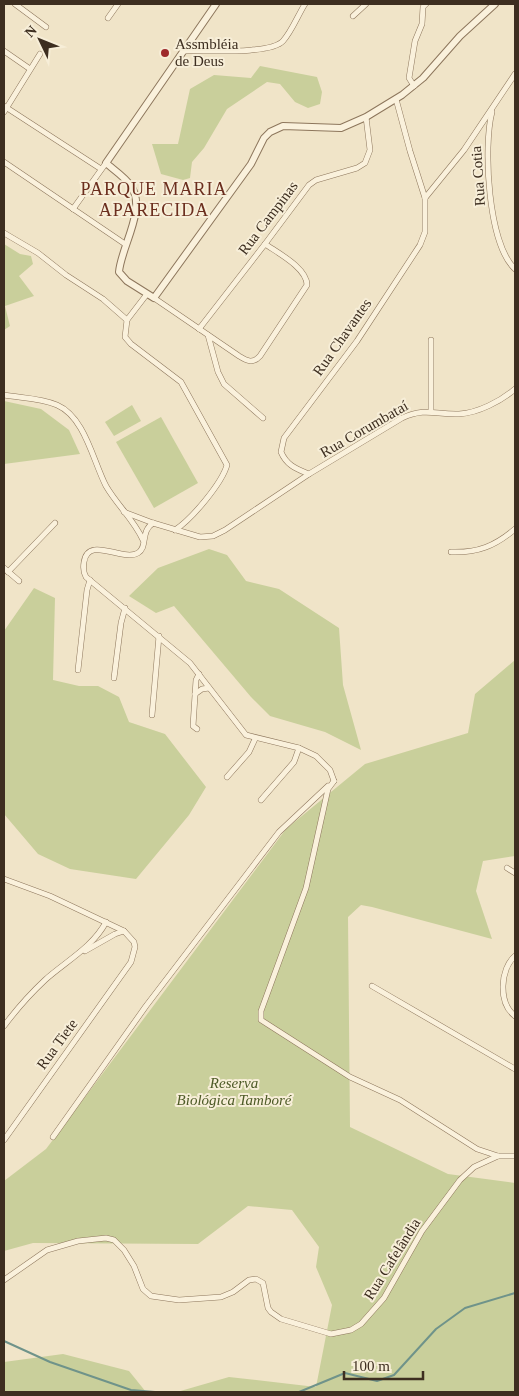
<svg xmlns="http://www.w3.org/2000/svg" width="519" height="1396" viewBox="0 0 519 1396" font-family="'Times New Roman',serif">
<rect width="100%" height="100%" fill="#f0e4c8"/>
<g fill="#c9cf9b">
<polygon points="260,66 317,77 322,92 320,104 308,108 295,102 280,84 267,82 227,109 204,148 192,162 190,178 183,180 161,174 152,144 178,144 190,89 214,75 251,78"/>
<polygon points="4,244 20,254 31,256 33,264 19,276 34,296 5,306 10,326 4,330"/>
<polygon points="4,401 41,409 69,430 80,454 4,464"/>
<polygon points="132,405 141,421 114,436 105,422"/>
<polygon points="161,417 198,483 154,508 116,442"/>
<polygon points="209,549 227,555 246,581 279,589 339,628 343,685 361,750 325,732 270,716 251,697 174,606 156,613 129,596 158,568"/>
<polygon points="34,588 55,598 53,680 79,686 98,686 119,697 129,722 165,734 206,787 189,815 136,879 70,869 38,854 4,814 4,631"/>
<polygon points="515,660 515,856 483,861 476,891 492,939 372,907 361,905 348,917 350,1127 448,1174 515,1183 515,1392 177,1392 229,1377 316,1387 332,1305 316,1267 319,1247 292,1210 248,1206 198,1244 33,1243 4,1251 4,1181 46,1149 286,829 365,764 468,733 475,694"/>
<polygon points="63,1354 129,1371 146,1392 4,1392 4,1362"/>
</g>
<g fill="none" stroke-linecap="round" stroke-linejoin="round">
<g stroke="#6f938a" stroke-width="2">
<polyline points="4,1341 50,1362 131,1390 155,1392"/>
<polyline points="299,1392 345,1373 377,1381 394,1375 436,1329 465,1308 515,1293"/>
</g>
<defs>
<g id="minor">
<polyline points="15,4 46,27"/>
<polyline points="353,16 366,4"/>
<polyline points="108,18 118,4"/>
<polyline points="4,51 30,69"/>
<path d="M183,51C204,50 270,55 283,41C292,31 298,15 305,4"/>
<polyline points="414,86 409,78 415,41 422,24 423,7 426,4"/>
<polyline points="396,99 410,151 425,198"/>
<polyline points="4,106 101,169"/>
<polyline points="4,112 40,54"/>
<path d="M492,112C483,147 488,244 515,269"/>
<polyline points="4,162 125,244"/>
<polyline points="73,209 106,163"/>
<polyline points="4,233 38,253 66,275 103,299 127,320"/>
<path d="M147,294L127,320L125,337L131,344L181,382L227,465C222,483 192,519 175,530"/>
<path d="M154,298L239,356C247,361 253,364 260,356L307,285C307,268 278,253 265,244"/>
<polyline points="199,329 265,244 309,185 316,180 357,168 365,163 370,150 366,117"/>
<polyline points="208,335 218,372 224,384 263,418"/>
<polyline points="431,340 431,411"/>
<path d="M4,395C21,398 41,398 57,405C85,417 93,461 106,486C117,505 134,520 143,540"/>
<path d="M309,474C297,469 287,466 281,452L284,438L357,341L420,245L425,232V198L464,150L515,74"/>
<path d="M124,512L153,523L200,537L213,536L225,530L309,474L402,418C426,407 436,415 459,414C478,413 501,401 515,389"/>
<path d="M153,523C140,532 148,547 138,553C123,562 88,535 84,562C83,568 83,572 86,577L190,663L246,735L299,748L316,756L330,770L334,781"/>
<path d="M451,552C478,553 495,546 515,529"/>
<polyline points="4,568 19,581"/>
<polyline points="8,572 55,523"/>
<polyline points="78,670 87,590 90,580"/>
<polyline points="114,678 121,623 125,608"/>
<polyline points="195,694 202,689 209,688"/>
<polyline points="152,715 159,636"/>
<polyline points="197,729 193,726 196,680 199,674"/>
<polyline points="227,777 249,752 255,739"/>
<polyline points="334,781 328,789 306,888 261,1011 261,1020 350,1077 400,1100 477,1149 498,1156 515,1156"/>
<polyline points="261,800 294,762 299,748"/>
<polyline points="507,868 515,873"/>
<polyline points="4,879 50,896 124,931 134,942 135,947 131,962 4,1140"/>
<polyline points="85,951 115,934 124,931"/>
<path d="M515,956C500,969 498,1003 515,1016"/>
<polyline points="372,986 515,1069"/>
<path d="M4,1026C16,1010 30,994 45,980C65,962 93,947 106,922"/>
<polyline points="53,1137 146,1006 279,832 328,786"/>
<polyline points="4,1280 47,1250 78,1241 106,1238 114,1240 124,1250 134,1266 143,1289 151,1296 179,1300 221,1297 233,1292 249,1280 256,1279 263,1283 268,1308 271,1312 281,1319 331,1334 351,1330 361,1324 384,1298 422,1231 460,1180 474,1167 498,1156"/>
</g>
<path id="tertiary" d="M216,4L106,163C114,170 125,177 131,186C147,209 121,247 119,272L127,281L154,298L251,164L264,138L270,132L283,126L341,128L366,117L402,95L423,78L460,36L495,4"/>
</defs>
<use href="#minor" stroke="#8d765c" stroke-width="6"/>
<use href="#tertiary" stroke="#8d765c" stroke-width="8"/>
<use href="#minor" stroke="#faf1dc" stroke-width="5"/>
<use href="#tertiary" stroke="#faf1dc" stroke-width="6"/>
</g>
<circle fill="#9e2a2b" stroke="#f7eed8" stroke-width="2" cx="165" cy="53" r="5"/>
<g text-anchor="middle" stroke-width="4" stroke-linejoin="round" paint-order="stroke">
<g font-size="15" fill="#3d2e20" stroke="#f7eed8" text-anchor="start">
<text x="175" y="49">Assmbléia<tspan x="175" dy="17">de Deus</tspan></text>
</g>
<g font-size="15" fill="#3d2e20" stroke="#f7eed8">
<text transform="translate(478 176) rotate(-94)" y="5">Rua Cotia</text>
<text transform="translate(268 218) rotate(-53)" y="5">Rua Campinas</text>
<text transform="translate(342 337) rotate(-55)" y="5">Rua Chavantes</text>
<text transform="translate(364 429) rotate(-30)" y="5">Rua Corumbataí</text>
<text transform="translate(57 1044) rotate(-54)" y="5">Rua Tiete</text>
<text transform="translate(392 1259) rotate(-58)" y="5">Rua Cafelândia</text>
</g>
<g font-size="15" font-style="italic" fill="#4d5a26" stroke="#f7eed8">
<text x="234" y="1088">Reserva<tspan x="234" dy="17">Biológica Tamboré</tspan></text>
</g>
<g font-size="18" letter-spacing="1" fill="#6b2e1e" stroke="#f7eed8">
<text x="154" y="195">PARQUE MARIA<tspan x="154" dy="21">APARECIDA</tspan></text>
</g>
</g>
<rect width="519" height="1396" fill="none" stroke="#3d2e20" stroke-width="10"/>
<g transform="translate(40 40) rotate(313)" stroke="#f7eed8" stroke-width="4" paint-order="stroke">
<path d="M0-4L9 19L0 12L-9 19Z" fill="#3d2e20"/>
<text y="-8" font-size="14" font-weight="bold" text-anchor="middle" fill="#3d2e20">N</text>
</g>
<path d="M344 1371v8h79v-8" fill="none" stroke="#3d2e20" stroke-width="2.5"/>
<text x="352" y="1371" font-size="15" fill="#3d2e20" stroke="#f7eed8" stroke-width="4" paint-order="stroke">100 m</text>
</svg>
